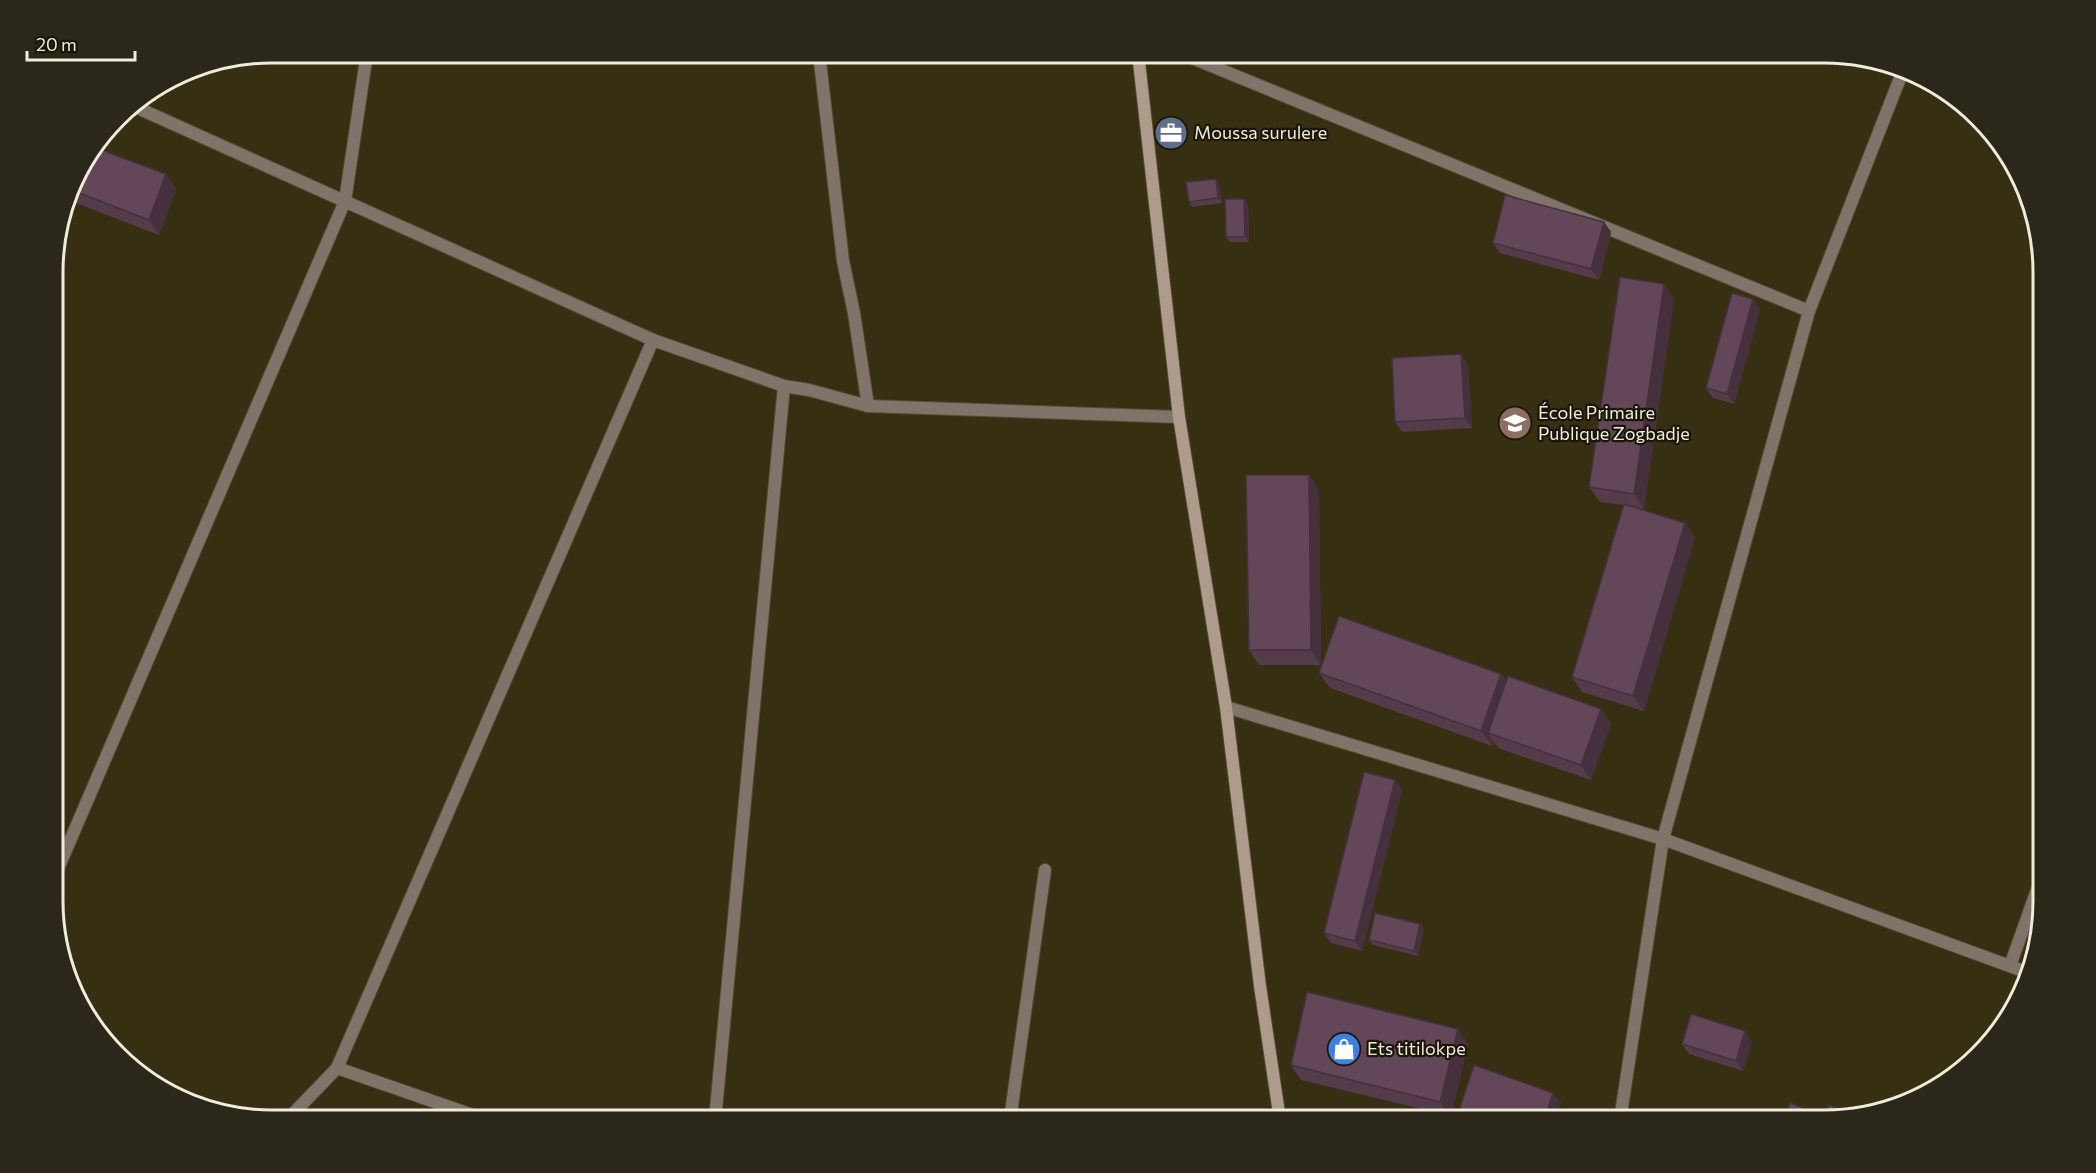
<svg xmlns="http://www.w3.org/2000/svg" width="2096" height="1173" viewBox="0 0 2096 1173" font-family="Commissioner,sans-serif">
<rect width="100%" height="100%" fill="#362f11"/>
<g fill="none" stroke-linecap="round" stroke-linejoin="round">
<defs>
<polyline id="lane" points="1010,1120 1045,870"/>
<g id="street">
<polyline points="1180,53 1809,311"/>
<polyline points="131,105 653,340 784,386"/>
<polyline points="868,406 1179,417"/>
<polyline points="1226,707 1663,839 2026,972"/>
<polyline points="54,878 345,201 367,53"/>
<polyline points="2010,966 2043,873"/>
<polyline points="337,1068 487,1120"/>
<polyline points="287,1120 337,1068 653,340"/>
<polyline points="715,1120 784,386 809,390 868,406 854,313 843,261 819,53"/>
<polyline points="1620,1120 1663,839 1809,311 1902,73"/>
</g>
<polyline id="secondary" points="1138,53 1179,417 1226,707 1260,986 1280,1120"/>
</defs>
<use href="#lane" stroke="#544d31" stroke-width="14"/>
<use href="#street" stroke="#544d31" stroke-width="14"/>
<use href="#secondary" stroke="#544d31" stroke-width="14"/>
<use href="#lane" stroke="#80746a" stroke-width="12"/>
<use href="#street" stroke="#80746a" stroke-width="12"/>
<use href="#secondary" stroke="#ae9b8b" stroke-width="12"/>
</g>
<g fill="#553c4b">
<polygon points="166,174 176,189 159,235 68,200 75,175"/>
<polygon points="1216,179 1219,184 1222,203 1192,207 1189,202"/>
<polygon points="1244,199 1248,204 1249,242 1230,242 1226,237"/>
<polygon points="1604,222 1611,232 1599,280 1500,253 1493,243"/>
<polygon points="1664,284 1674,299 1644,509 1634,507 1685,523 1695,537 1644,711 1582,692 1572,677 1624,505 1600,502 1589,487"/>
<polygon points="1753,299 1760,309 1734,404 1713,398 1706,388"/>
<polygon points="1461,354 1468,365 1472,428 1402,432 1395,422"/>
<polygon points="1319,489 1321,665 1259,665 1249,650"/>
<polygon points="1319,673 1501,674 1506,681 1601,709 1611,724 1591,780 1498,748 1493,741 1492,746 1330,688"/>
<polygon points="1395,780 1402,790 1362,951 1331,943 1324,933"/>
<polygon points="1420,924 1424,929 1418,956 1373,945 1369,940"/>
<polygon points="1752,1042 1743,1071 1689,1054 1682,1044"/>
<polygon points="1468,1044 1451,1116 1301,1080 1291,1065"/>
</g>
<g fill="#45313d">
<polygon points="166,174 176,189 159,235 149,220"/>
<polygon points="1216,179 1219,184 1222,203 1218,198"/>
<polygon points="1244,199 1248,204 1249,242 1245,237"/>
<polygon points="1604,222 1611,232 1599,280 1591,269"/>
<polygon points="1664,284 1674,299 1644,509 1634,494"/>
<polygon points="1753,299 1760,309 1734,404 1727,394"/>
<polygon points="1461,354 1468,365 1472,428 1465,418"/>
<polygon points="1309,475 1319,489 1321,665 1311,650"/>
<polygon points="1685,523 1695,537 1644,711 1633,696"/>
<polygon points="1501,674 1511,689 1488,733 1493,741 1492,746 1481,731"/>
<polygon points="1601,709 1611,724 1591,780 1581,765"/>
<polygon points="1395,780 1402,790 1362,951 1355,941"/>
<polygon points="1420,924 1424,929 1418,956 1414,951"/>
<polygon points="1458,1029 1468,1044 1451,1116 1440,1102"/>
<polygon points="1745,1031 1752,1042 1743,1071 1736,1061"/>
<polygon points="1553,1093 1561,1103 1555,1120 1544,1120"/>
<polygon points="1821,1114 1825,1120 1819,1120"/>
</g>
<g fill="#634657" stroke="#45313d" stroke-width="1.5">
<polygon points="96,148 166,174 149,220 71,190 75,175"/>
<polygon points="1216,179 1218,198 1189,202 1186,182"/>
<polygon points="1505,195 1604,222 1591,269 1493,243"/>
<polygon points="1225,199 1244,199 1245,237 1226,237"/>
<polygon points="1620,277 1664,284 1634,494 1589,487"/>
<polygon points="1732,293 1753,299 1727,394 1706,388"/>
<polygon points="1461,354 1465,418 1395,422 1392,358"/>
<polygon points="1246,475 1309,475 1311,650 1249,650"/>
<polygon points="1624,504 1685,523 1633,696 1572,677"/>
<polygon points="1339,616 1501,674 1481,731 1319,673"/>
<polygon points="1508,676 1601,709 1581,765 1488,733"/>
<polygon points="1364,772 1395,780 1355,941 1324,933"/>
<polygon points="1375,913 1420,924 1414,951 1369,940"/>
<polygon points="1307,992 1458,1029 1440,1102 1291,1065"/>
<polygon points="1691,1014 1745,1031 1736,1061 1682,1044"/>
<polygon points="1474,1065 1553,1093 1544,1120 1456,1120"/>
<polygon points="1790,1103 1821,1114 1819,1120 1784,1120"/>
<polygon points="1829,1105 1854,1115 1838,1120 1823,1120"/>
</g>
<defs>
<symbol id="office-disc" viewBox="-11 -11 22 22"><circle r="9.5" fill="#5c6f8a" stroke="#1a170a"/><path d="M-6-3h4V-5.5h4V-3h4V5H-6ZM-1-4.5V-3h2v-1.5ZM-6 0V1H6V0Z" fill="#fff"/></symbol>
<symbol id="school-disc" viewBox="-11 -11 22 22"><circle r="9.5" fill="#8d6e63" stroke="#1a170a"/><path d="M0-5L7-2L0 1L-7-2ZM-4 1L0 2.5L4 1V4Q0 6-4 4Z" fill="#fff"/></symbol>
<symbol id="shop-disc" viewBox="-11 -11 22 22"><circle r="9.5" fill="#3f7fe0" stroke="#1a170a"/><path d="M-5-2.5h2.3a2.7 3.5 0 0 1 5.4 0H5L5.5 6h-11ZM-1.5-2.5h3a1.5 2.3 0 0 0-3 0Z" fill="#fff"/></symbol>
</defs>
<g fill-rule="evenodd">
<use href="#office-disc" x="1152" y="114" width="38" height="38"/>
<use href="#school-disc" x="1496" y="404" width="38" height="38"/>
<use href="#shop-disc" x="1325" y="1030" width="38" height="38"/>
</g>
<g text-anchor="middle" stroke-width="4.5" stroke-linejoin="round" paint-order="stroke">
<g font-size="18" fill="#f0ecdb" stroke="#1a170a" text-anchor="start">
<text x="1194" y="139">Moussa surulere</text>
<text x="1538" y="419">École Primaire<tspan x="1538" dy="21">Publique Zogbadje</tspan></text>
<text x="1367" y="1055">Ets titilokpe</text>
</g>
</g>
<path d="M0 0H2096V1173H0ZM272 63H1824A209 209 0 0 1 2033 272V901A209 209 0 0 1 1824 1110H272A209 209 0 0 1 63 901V272A209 209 0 0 1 272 63Z" fill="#2b281b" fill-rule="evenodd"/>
<path fill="none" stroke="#f0ecdb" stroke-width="3" d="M272 63H1824A209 209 0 0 1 2033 272V901A209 209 0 0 1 1824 1110H272A209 209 0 0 1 63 901V272A209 209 0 0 1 272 63Z"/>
<path d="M27 51v9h108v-9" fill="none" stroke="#f0ecdb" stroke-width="3"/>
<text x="36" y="51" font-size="18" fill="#f0ecdb" stroke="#1a170a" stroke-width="4.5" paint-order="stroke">20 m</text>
</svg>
